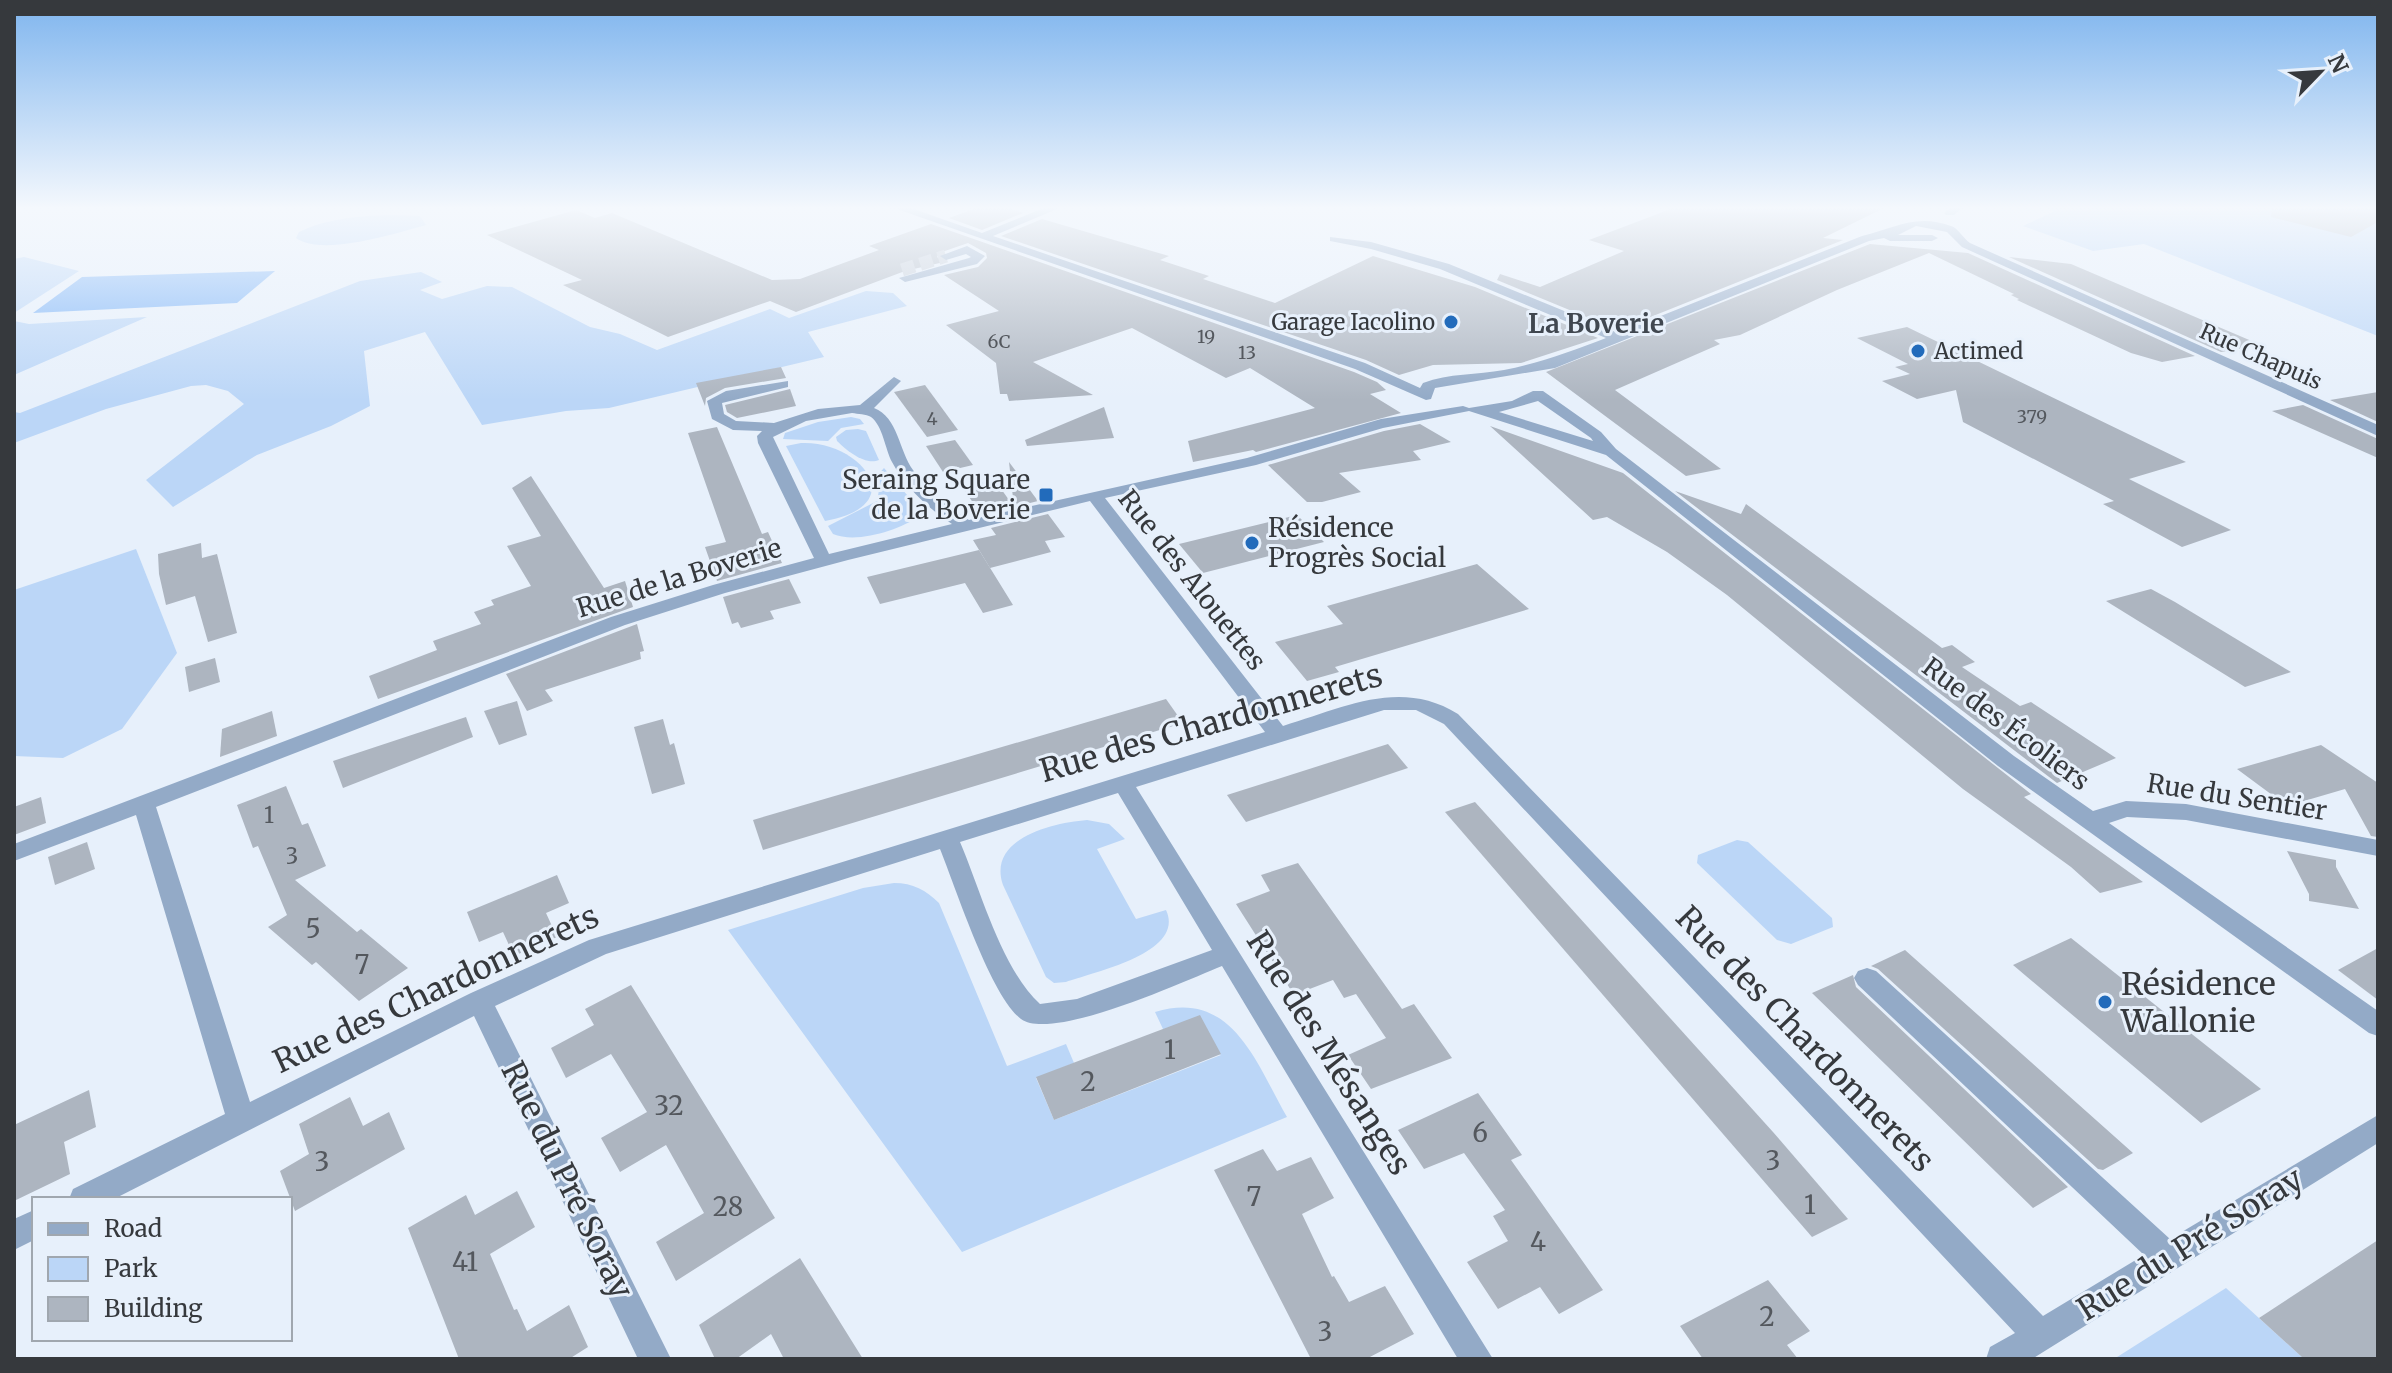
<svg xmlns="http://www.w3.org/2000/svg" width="2392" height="1373" viewBox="0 0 2392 1373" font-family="Merriweather,serif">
<rect width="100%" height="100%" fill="#e7f0fb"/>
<g fill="#bbd6f7">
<polygon points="2045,207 2378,207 2378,336 2144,244 2093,251 2023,226 2055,211"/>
<path d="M420,216L426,225C397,233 322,257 296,238L299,232C334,215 381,214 420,216Z"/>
<polygon points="24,257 79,271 14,313 14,259"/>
<polygon points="421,272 442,282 420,290 442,299 487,286 512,287 590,327 620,334 657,350 770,309 789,318 866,291 893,293 907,306 808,332 824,357 609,408 566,411 482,425 425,332 364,351 370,406 331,426 257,455 173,507 146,480 244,404 228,391 206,385 191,386 106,409 14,443 14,412 20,413 360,281"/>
<polygon points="147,317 14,375 14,321 29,324"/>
<polygon points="851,417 860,419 864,424 841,428 828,441 783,439 785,433 818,422"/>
<path d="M858,429L866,431L879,460C866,466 847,451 837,441L836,437L846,430Z"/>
<path d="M801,443C859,440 914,505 825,521L786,446Z"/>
<path d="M884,468L919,509L920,516C899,530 857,544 833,534L828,526L877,501L879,490L875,478Z"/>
<polygon points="136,549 177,653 122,729 63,758 14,756 14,590"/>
<path d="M1087,820L1109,824L1125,839L1097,849L1136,919L1166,910C1186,953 1094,972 1066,982L1054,983L1046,977L1003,885C987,839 1051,823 1087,820Z"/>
<polygon points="1737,840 1748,842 1832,918 1833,927 1791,944 1777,940 1697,863 1698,855"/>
<path d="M894,883C913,883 926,890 939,903L1007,1066L1066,1044L1074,1063L1036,1078L1054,1120L1221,1055L1163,1029L1155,1012C1232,988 1256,1063 1287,1117L962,1252L728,930L863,888Z"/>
<polygon points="2226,1288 2304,1359 2114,1359"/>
</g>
<polygon fill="#81b6f7" points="275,271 237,303 33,313 82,277"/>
<g fill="#adb5c0">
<polygon points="979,207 1004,207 1023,213 982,230 949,218"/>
<polygon points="1676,207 1886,207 1823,238 1843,240 1618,330 1497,280 1500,274 1540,287 1624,251 1589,240"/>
<polygon points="2272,207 2378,207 2378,222 2351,237 2271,217"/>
<polygon points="576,210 595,218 612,213 772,280 800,279 879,250 869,246 931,224 1354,372 1377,382 1386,390 1370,394 1401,413 1256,452 1253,450 1193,462 1188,441 1315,408 1250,368 1226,378 1132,328 1033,362 1093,395 1009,401 1007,394 1000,394 996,363 946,325 999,311 944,275 978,267 987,258 986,253 968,243 939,253 937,257 944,262 905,271 796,312 770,301 668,337 563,285 582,280 487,235"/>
<polygon points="1042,219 1169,256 1160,260 1209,276 1203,279 1275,303 1373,256 1475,287 1598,338 1521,363 1433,365 1399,375 1366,360 1001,236"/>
<polygon points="1870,244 1968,253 2195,356 2162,362 2131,353 2017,300 2019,299 2011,295 2014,294 1929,253 1837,290 1740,335 1714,340 1720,344 1615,390 1721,469 1686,476 1546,372"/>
<polygon points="2009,257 2071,264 2261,345 2221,352"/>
<polygon points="1907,327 2186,462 2129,479 2231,530 2182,547 2103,504 2114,501 1963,422 1956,390 1917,399 1882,381 1910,374 1895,367 1908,364 1857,338"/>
<polygon points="781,367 786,378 725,388 706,398 705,406 696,383"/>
<polygon points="925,385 958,430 927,437 894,392"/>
<polygon points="790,389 796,406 737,418 727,412 725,405"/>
<polygon points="2378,392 2378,422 2330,400"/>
<polygon points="2303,405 2378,439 2378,458 2272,411"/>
<polygon points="1104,407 1114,438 1027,446 1025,440"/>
<polygon points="1420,424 1451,442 1413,451 1421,460 1339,473 1361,492 1322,502 1307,502 1268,465 1384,431"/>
<polygon points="1490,426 1623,473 2031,794 2024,797 2143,882 2100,893 2071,867 1963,789 1727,595 1667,552 1607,517 1593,520"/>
<polygon points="717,427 762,534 768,532 782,563 717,581 705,547 726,542 688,433"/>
<polygon points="955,440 973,465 943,472 926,446"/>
<polygon points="1009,462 1038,501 1014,507"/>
<polygon points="531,476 604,588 625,581 633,607 378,699 369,676 437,650 433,641 481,624 474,612 494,605 491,600 531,586 507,546 541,536 512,488"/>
<polygon points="994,479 1014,507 981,514 962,487"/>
<polygon points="1675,491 1741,514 1746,504 1942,648 1952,645 1975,662 1962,667 2020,706 2031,702 2116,758 2057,783"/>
<polygon points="1048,514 1065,537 1045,541 1051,552 990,568 973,540 996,535 991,528"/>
<polygon points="1297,515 1324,542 1203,573 1179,544"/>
<polygon points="201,543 202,558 217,554 237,633 208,642 195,596 166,605 159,574 158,554"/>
<polygon points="979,550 1013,605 983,613 965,583 880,604 867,577"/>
<polygon points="1477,564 1529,609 1335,667 1339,672 1307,681 1275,642 1343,624 1327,606"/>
<polygon points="789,579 801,603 770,611 774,619 741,628 738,622 732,624 723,597"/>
<polygon points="2151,589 2175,602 2291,672 2245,687 2106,601"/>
<polygon points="637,624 644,651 640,652 641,659 545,690 553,701 527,711 506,674"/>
<polygon points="215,658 220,682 189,692 185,667"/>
<polygon points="1166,699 1183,723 763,850 753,820"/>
<polygon points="517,701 527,735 499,745 484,711"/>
<polygon points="272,711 277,736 220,757 222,729"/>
<polygon points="466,717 473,737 343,788 333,761"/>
<polygon points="663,719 670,745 674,743 685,784 652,794 634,727"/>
<polygon points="1388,744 1408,768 1246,822 1227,795"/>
<polygon points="2321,745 2378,783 2378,837 2371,836 2345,789 2287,806 2237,769"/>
<polygon points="286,786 302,825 308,823 326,866 295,880 357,932 361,929 408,968 359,1001 316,962 312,965 268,927 287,915 258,846 253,848 237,805"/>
<polygon points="41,797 46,823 14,835 14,807"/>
<polygon points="1475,802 1773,1132 1848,1219 1812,1237 1445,812"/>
<polygon points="87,842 95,869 55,885 48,857"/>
<polygon points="2287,851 2336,860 2336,867 2359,909 2309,901 2309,894"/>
<polygon points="1298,863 1402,1009 1414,1004 1452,1058 1371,1089 1348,1055 1386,1038 1356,994 1344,998 1333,980 1294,995 1236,904 1270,891 1261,875"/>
<polygon points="557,875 569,903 546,913 557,937 514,956 503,932 479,942 467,912"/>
<polygon points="2071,938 2261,1089 2201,1123 2013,965"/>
<polygon points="2378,948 2378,1000 2338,970"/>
<polygon points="1905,950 2133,1153 2103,1170 2098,1169 1878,969 1871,966"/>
<polygon points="1853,975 1856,987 2068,1187 2033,1208 1812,993"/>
<polygon points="631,985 775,1218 676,1281 656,1242 704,1213 666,1145 620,1172 601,1138 647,1112 611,1054 566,1078 551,1048 594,1025 585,1009"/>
<polygon points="1200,1015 1221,1054 1054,1120 1036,1077"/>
<polygon points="89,1090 96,1127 64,1142 70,1174 14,1201 14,1125"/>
<polygon points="1478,1093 1522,1155 1511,1160 1603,1290 1559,1314 1540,1287 1498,1309 1467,1262 1508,1241 1493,1216 1505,1210 1464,1153 1424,1169 1398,1130"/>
<polygon points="350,1097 363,1126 389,1112 405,1149 295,1211 280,1171 309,1154 299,1124"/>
<polygon points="1263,1149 1277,1171 1311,1157 1334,1198 1302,1214 1332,1277 1334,1276 1349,1302 1385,1286 1414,1334 1366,1359 1311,1359 1214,1170"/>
<polygon points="517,1191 535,1227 490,1254 514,1310 517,1309 527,1331 569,1305 588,1347 569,1359 459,1359 408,1228 466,1195 475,1215"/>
<polygon points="2378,1240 2378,1359 2304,1359 2259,1318"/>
<polygon points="800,1258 863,1359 784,1359 771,1334 736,1359 715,1359 699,1325"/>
<polygon points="1768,1280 1810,1331 1787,1345 1798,1359 1703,1359 1680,1326"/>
</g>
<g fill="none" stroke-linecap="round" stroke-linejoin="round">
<polyline stroke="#c4cbd5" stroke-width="13" stroke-dasharray="13 6" stroke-linecap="butt" points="902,270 946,256"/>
<g fill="#93aac7" fill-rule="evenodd">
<path d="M891,207H908L982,233L1046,207H1062L993,236L1365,363L1420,388L1423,383C1449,373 1477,375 1504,370C1540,363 1572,351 1606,338L1440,269L1371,249L1330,241V237L1371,242L1449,264L1618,333L1862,236C1895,228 1916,213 1951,226C1958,228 1963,238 1970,243L2378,425V436L1962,247L1947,232L1916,226L1898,235H1932L1938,238L1932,241H1890L1884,238L1869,241L1555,368L1435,388L1431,399L1426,400L1355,369Z"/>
<polygon points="1951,207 1964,207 1954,215 1946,215 1944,213"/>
<polygon points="967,246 985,256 977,264 905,282 899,278 969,258 971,257 966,254 946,260 940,256"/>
<path d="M894,377L901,381L874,408C898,417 899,451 913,470C928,491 948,507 969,520L1247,458L1381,419L1463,406L1469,408L1512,401L1533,391H1543L1601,432L1616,449L2014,756L2093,811L2126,801L2186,804L2378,840V856L2186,820L2127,817L2109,823L2378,1011V1036L2369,1033L1998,766L1606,455L1469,411L1383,428L1256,465L1105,498L1283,726C1343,708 1400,678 1458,714L2043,1316L2144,1255L1858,985L1854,978L1858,971L1867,968L1876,971L2170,1239L2378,1115V1143L2032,1359H1986L1990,1347L2015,1333L1444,724L1416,710H1384L1136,787L1493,1359H1458L1222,966C1185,981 1052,1042 1021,1019C991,997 955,886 940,849L606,954L495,1006L671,1359H638L474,1016L114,1199H69L73,1189L225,1114L136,815L14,861V844L611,617L713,585L814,558L758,443L757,436L762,431L733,430L712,419L707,401L726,391L788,381V387L722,403L724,414L736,421L774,423L818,409L860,405ZM1538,401L1591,438L1593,441L1499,412ZM852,413C858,414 866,414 871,417C883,426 885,449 892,462C906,488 928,508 952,524L829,554L773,437L806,421ZM1090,501L1265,732L589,940L471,993L250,1102L156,807L625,625L725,593L848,560ZM1118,793L1212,950L1077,999L1040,1004C1001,968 981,891 960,842Z"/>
<polygon points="34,1210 34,1240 14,1250 14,1219"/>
</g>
</g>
<linearGradient id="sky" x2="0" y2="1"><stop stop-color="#7fb5ee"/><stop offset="0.52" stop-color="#f4f8fd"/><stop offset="1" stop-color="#f4f8fd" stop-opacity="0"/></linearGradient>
<rect width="2392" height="400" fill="url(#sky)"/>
<g fill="#226bbb" stroke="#e7f0fb" stroke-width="3">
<circle cx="1451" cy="322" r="8"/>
<circle cx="1918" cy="351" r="8"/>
<rect x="1038" y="487" width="16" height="16" rx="4"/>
<circle cx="1252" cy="543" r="8"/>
<circle cx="2105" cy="1002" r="8"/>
</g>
<g text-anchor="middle" stroke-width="6" stroke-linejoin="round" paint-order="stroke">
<g font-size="18" fill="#54585e">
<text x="1206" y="343">19</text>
<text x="999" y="348">6C</text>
<text x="1247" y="359">13</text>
<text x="2032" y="423">379</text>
<text x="932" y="425">4</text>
</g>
<g font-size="22" fill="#36393d" stroke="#e7f0fb" text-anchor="end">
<text x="1435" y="330">Garage Iacolino</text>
<text x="1934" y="359" text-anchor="start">Actimed</text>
</g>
<g font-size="22" fill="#36393d" stroke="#e7f0fb">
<text transform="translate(2261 356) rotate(24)" y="8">Rue Chapuis</text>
</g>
<g font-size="22" fill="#54585e">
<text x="269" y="823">1</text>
<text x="292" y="864">3</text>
</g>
<g font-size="26" font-weight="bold" fill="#404750" stroke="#e7f0fb">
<text x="1596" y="333">La Boverie</text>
</g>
<g font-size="26" fill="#36393d" stroke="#e7f0fb" text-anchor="end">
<text x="1030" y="489">Seraing Square<tspan x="1030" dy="30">de la Boverie</tspan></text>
<text x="1268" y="537" text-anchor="start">Résidence<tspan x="1268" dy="30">Progrès Social</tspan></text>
</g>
<g font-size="26" fill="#36393d" stroke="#e7f0fb">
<text transform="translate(679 578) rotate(-17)" y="9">Rue de la Boverie</text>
<text transform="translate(1192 580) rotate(52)" y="9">Rue des Alouettes</text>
<text transform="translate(2006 724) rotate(37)" y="9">Rue des Écoliers</text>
<text transform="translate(2237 797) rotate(9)" y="9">Rue du Sentier</text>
</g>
<g font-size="26" fill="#54585e">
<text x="313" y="938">5</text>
<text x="362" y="974">7</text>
<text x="1170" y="1059">1</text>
<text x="1088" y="1091">2</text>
<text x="669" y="1115">32</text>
<text x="1480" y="1142">6</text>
<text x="1773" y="1170">3</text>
<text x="322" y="1171">3</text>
<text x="1254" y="1206">7</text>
<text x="1810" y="1214">1</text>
<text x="728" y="1216">28</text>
<text x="1538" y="1251">4</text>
<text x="465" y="1271">41</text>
<text x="1767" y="1326">2</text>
<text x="1325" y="1341">3</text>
</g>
<g font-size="32" fill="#36393d" stroke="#e7f0fb">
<text transform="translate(1211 723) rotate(-16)" y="11">Rue des Chardonnerets</text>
<text transform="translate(436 989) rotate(-25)" y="11">Rue des Chardonnerets</text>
<text transform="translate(1805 1039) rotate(46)" y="11">Rue des Chardonnerets</text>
<text transform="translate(1329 1053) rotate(58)" y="11">Rue des Mésanges</text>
<text transform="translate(567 1180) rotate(64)" y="11">Rue du Pré Soray</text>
<text transform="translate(2190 1244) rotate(-32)" y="11">Rue du Pré Soray</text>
</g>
<g font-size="32" fill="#36393d" stroke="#e7f0fb" text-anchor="start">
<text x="2121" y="995">Résidence<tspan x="2121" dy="37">Wallonie</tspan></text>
</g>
</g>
<rect width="2392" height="1373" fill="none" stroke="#36393d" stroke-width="32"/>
<rect x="32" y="1197" width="260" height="144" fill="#e7f0fb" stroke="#a0a7af" stroke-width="2"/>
<rect x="48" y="1223" width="40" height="12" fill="#93aac7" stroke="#a0a7af" stroke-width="2"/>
<text x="104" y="1237" font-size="24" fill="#36393d">Road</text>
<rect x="48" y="1257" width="40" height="24" fill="#bbd6f7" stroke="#a0a7af" stroke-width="2"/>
<text x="104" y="1277" font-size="24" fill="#36393d">Park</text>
<rect x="48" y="1297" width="40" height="24" fill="#adb5c0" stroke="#a0a7af" stroke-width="2"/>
<text x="104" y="1317" font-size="24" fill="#36393d">Building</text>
<g transform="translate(2320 72) rotate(65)" stroke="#e7f0fb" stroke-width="6" paint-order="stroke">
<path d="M0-6L14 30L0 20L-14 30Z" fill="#36393d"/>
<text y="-12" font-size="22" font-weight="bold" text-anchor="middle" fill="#36393d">N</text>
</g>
</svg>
